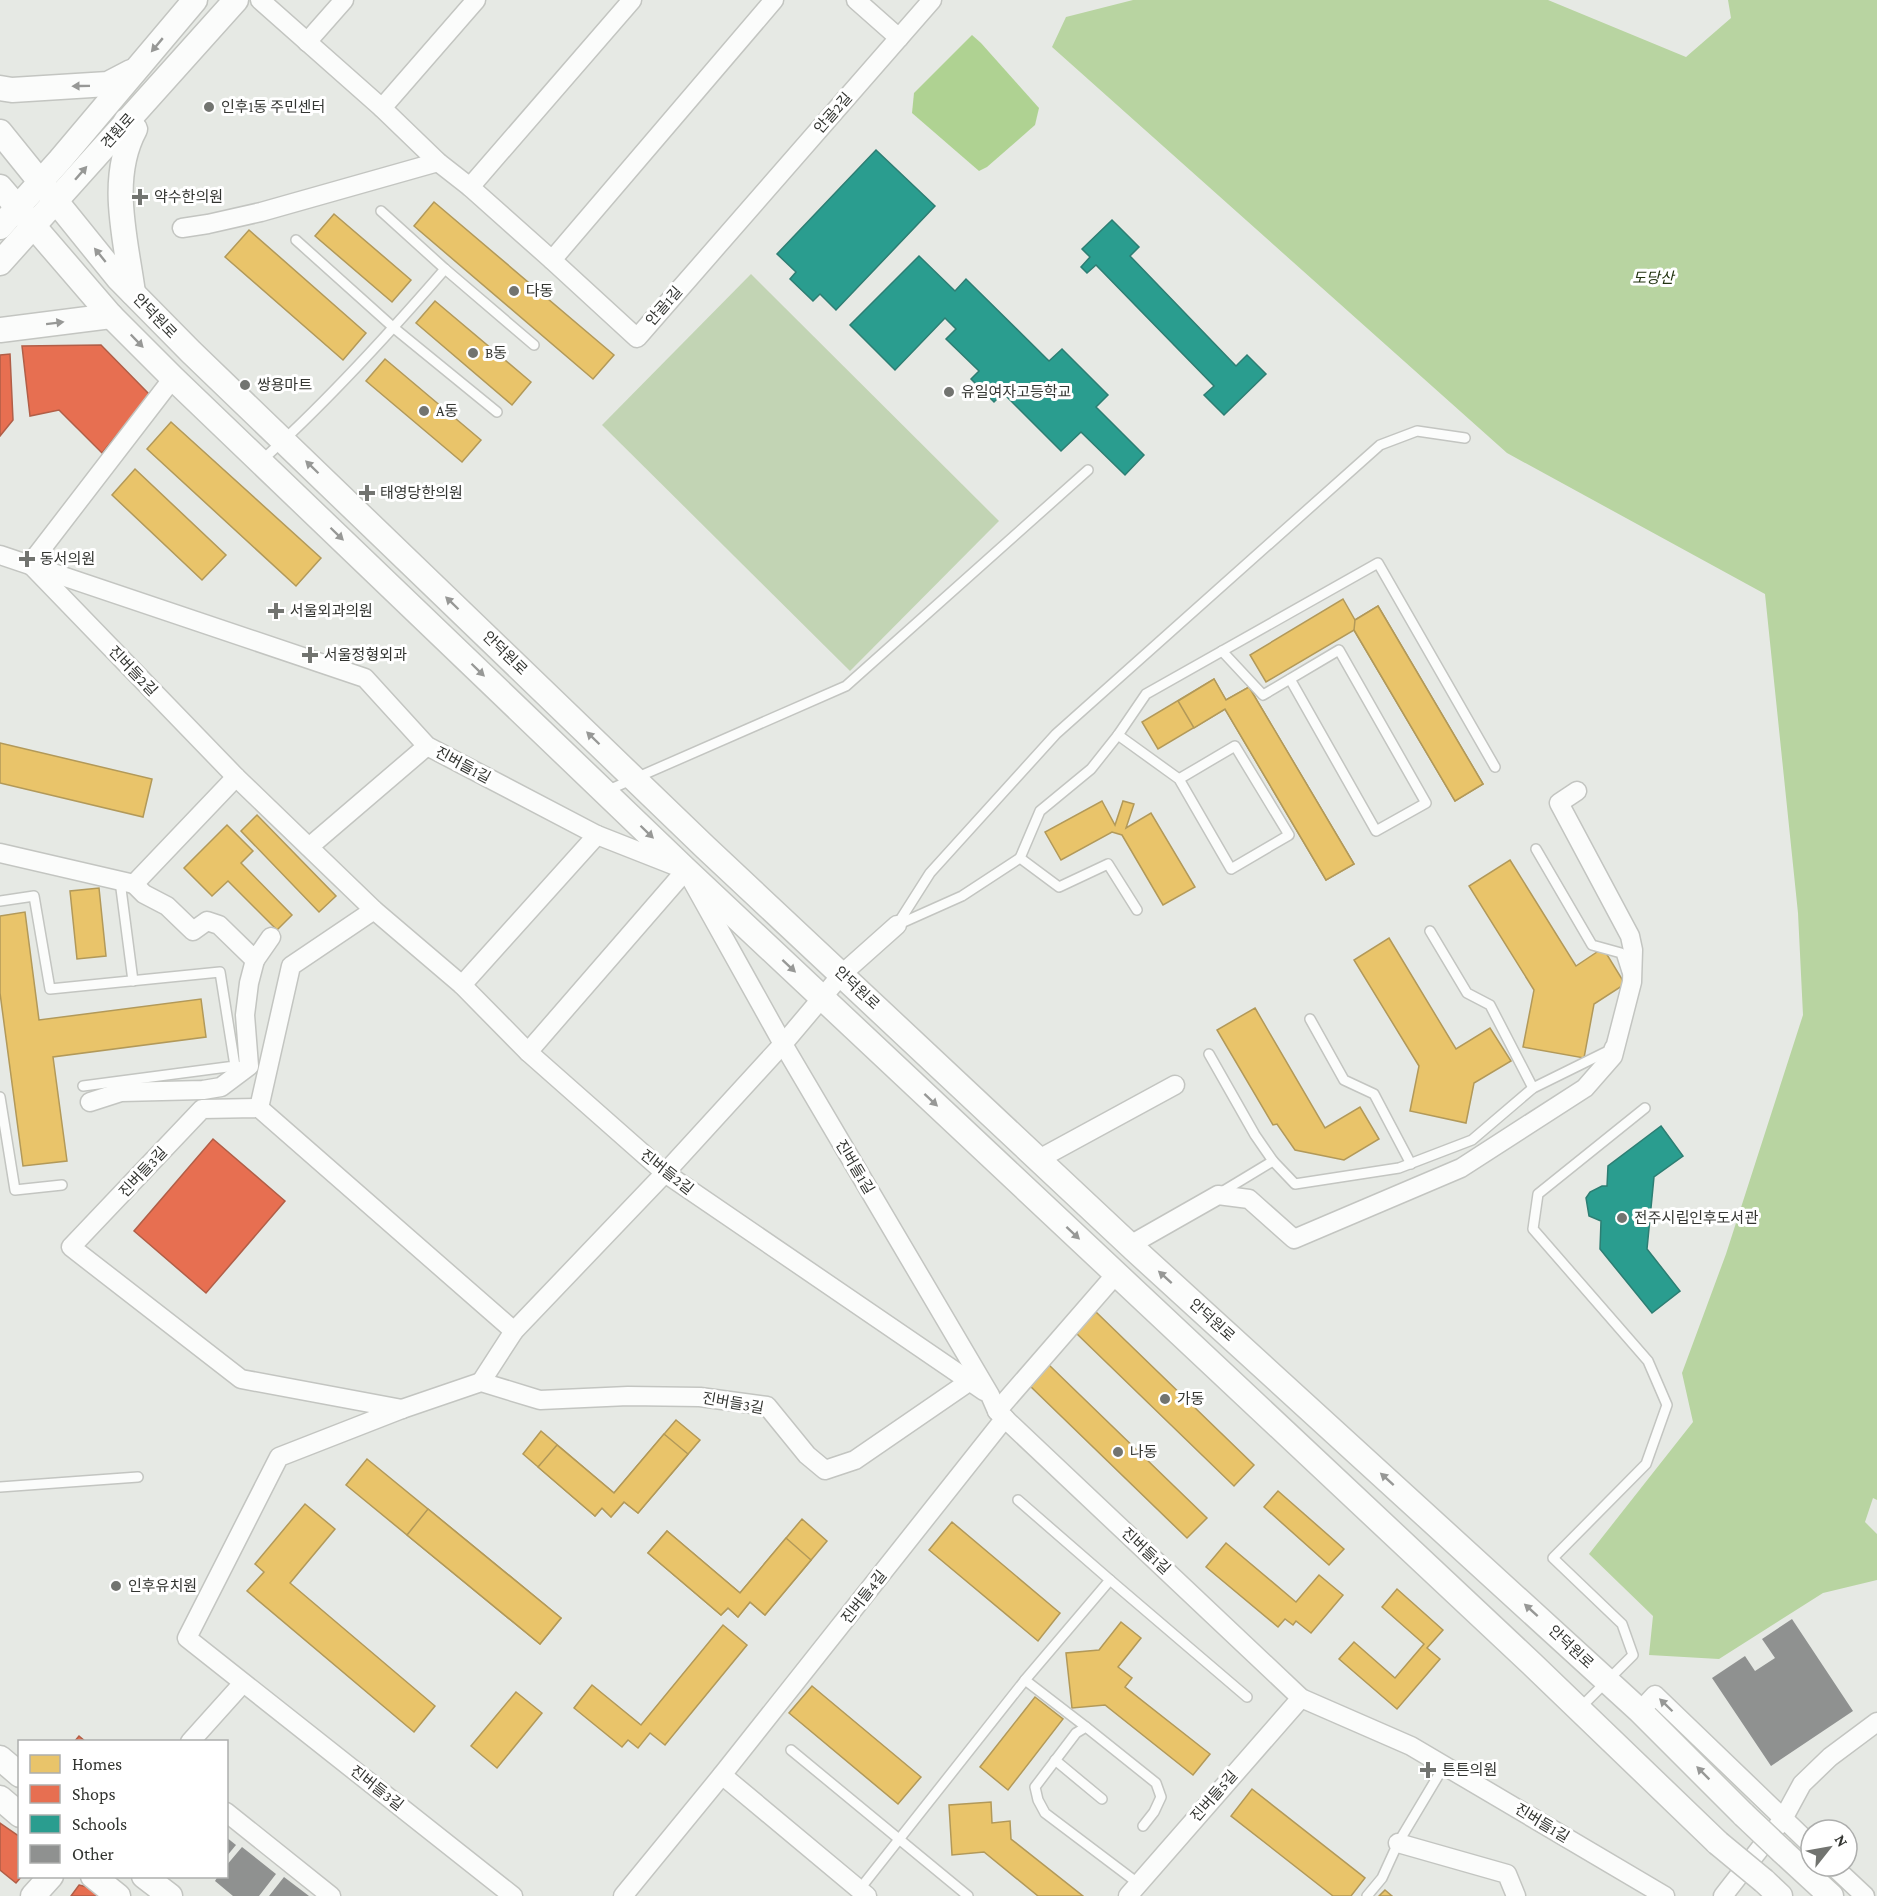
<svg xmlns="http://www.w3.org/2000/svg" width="1877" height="1896" viewBox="0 0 1877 1896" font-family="'Crimson Pro','Noto Sans KR',serif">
<rect width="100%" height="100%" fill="#e6e9e4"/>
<polygon fill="#c2d4b4" points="751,274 999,521 850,671 602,425"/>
<polygon fill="#b8d4a1" points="1133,0 1548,0 1686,57 1731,18 1728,0 1877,0 1877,1500 1873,1498 1865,1522 1877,1534 1877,1580 1823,1593 1719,1659 1649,1655 1653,1616 1589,1554 1693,1422 1682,1373 1726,1254 1803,1015 1798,913 1765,594 1507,453 1052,47 1066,17"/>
<polygon fill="#afd292" points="972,35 981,43 1039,108 1035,125 987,167 979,171 912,113 914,93"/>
<g fill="#e9c46a" stroke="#b29959" stroke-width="1.5">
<polygon points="434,202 614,355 593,379 414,226"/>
<polygon points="334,214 411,280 392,302 315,236"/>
<polygon points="249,230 366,333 343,360 225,257"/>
<polygon points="435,301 531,382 512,405 416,323"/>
<polygon points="385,359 481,440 462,462 366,381"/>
<polygon points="171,422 321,558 296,586 147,449"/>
<polygon points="135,469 226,555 202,580 112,495"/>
<polygon points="1343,599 1355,620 1378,606 1483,784 1455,801 1354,630 1266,682 1250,655"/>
<polygon points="1378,606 1483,784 1455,801 1354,630 1355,620"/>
<polygon points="1214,679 1226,700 1249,687 1354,864 1326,880 1225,709 1158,749 1142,722"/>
<polygon points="1214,679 1226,700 1249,687 1354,864 1326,880 1225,709 1194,728 1178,701"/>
<polygon points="0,743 152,779 143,817 0,783"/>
<polygon points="1102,801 1115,825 1123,801 1134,804 1126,828 1151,813 1195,887 1163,905 1122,835 1112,832 1061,860 1045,832"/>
<polygon points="257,815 336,896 319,912 241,831"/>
<polygon points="227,825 253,851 241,863 292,915 277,930 228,881 212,896 184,868"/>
<polygon points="1510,860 1576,966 1603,948 1625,984 1594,1004 1584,1058 1523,1047 1534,990 1469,886"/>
<polygon points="99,888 106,956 77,959 70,891"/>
<polygon points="25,912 39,1020 201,999 206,1037 53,1057 67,1161 23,1166 0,993 0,916"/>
<polygon points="1389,938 1456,1049 1490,1028 1511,1061 1474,1083 1466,1123 1410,1111 1419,1066 1354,960"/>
<polygon points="1255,1008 1325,1128 1360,1107 1379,1139 1344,1160 1295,1150 1277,1124 1273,1125 1217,1030"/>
<polygon points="1096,1312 1254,1465 1234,1486 1076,1333"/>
<polygon points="1049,1365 1207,1518 1187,1538 1029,1385"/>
<polygon points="676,1420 700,1440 638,1513 624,1502 611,1517 602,1508 595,1516 523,1454 541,1431 614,1493"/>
<polygon points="664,1434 688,1454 638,1513 624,1502 611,1517 602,1508 595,1516 538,1467 557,1445 614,1493"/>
<polygon points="367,1459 561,1618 540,1644 346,1485"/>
<polygon points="1278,1491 1344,1549 1329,1565 1264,1507"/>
<polygon points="305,1504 335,1529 290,1583 435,1706 414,1732 247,1591 264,1572 255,1564"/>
<polygon points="428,1509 561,1618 540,1644 407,1535"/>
<polygon points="802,1519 827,1541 765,1615 750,1602 738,1617 728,1608 721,1615 648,1553 667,1531 740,1593"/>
<polygon points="952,1522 1060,1613 1038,1641 929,1550"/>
<polygon points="667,1531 740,1593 786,1538 811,1560 765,1615 750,1602 738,1617 728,1608 721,1615 648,1553"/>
<polygon points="1226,1543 1296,1602 1319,1575 1343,1595 1311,1633 1296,1621 1293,1625 1285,1619 1278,1627 1206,1567"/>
<polygon points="1397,1589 1443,1630 1427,1648 1440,1659 1397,1709 1339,1659 1354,1642 1395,1678 1424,1644 1382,1607"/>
<polygon points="1121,1622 1141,1638 1118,1667 1132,1678 1125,1687 1210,1754 1193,1775 1105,1705 1072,1708 1066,1653 1099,1650"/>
<polygon points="723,1625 747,1645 665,1745 650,1733 638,1748 628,1740 622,1747 574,1708 592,1685 641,1725"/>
<polygon points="812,1686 921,1777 898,1804 789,1713"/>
<polygon points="516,1692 542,1713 497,1768 471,1746"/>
<polygon points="1035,1697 1063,1719 1008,1790 980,1767"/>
<polygon points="1252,1789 1365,1878 1351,1896 1333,1896 1231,1816"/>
<polygon points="991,1802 992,1823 1010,1821 1011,1839 1083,1896 1038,1896 984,1852 952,1855 949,1805"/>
<polygon points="1385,1890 1392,1896 1379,1896"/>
</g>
<g fill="#e76f51" stroke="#b15e47" stroke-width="1.5">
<polygon points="101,345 150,395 102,453 59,410 30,416 22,346"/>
<polygon points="10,354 13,420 0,436 0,355"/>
<polygon points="213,1139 285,1201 206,1293 134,1231"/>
<polygon points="79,1736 86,1742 74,1742"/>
<polygon points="0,1823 20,1837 20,1876 22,1876 16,1883 0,1870"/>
<polygon points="79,1885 108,1892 113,1896 71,1896"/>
</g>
<g fill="#2a9d8f" stroke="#2d7e73" stroke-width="1.5">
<polygon points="876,150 935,206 836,310 820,294 813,301 790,279 796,272 777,254"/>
<polygon points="1112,220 1139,247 1130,256 1236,366 1247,355 1266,374 1224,415 1204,395 1214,386 1096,265 1087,273 1081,267 1090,257 1082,249"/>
<polygon points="919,256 955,291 966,279 1049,361 1062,349 1108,395 1096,407 1144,455 1125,475 1081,432 1061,451 1003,393 994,402 971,379 979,371 946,339 956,329 945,318 895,370 850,325"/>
<polygon points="1661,1126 1683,1156 1654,1177 1647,1249 1680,1291 1652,1313 1600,1249 1601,1221 1589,1216 1586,1198 1590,1192 1602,1186 1607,1186 1608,1166"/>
</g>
<g fill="#8f9190">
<polygon points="1792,1619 1853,1711 1771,1766 1712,1678 1745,1656 1755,1671 1775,1658 1762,1639"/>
<polygon points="226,1837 236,1845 226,1857"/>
<polygon points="242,1847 276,1874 259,1896 233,1896 215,1881 218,1876 226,1876 226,1866"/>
<polygon points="284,1877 309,1896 269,1896"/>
</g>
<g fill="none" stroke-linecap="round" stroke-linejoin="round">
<defs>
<g id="lane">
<polyline points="381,211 445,269 534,345"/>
<polyline points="296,240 394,328 497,412"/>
<path d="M261,461C327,402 387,336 445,269"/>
<polyline points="1222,651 1263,695 1339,650 1426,803 1376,831 1290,679"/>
<polyline points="1118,735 1179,779 1235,746 1289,835 1231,869 1179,779"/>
<polyline points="606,791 846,686 1088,470"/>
<polyline points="1536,849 1592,945 1621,953 1627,972"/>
<polyline points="1020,858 1040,811 1091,769 1118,735 1146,694 1378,563 1495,767"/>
<polyline points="120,881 133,981"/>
<polyline points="0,901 34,896 50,989 220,972 235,1066 83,1086"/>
<polyline points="897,925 930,873 1056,734 1380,445 1417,431 1465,438"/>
<polyline points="897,925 962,896 1020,858 1059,887 1108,864 1137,910"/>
<polyline points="1430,931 1467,993 1490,1005 1533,1088"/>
<polyline points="1310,1019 1344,1080 1374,1094 1411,1164"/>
<polyline points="1209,1054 1255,1135 1273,1161 1220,1193"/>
<polyline points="0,1097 15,1190 62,1185"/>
<polyline points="1273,1161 1295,1184 1399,1168 1472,1140 1533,1088 1608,1051 1610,1046"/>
<polyline points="0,1487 138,1477"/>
<polyline points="1018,1500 1110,1580 1025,1680"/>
<polyline points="1110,1580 1247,1697"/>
<polyline points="1579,1709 1633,1655 1622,1624 1553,1558 1646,1464 1667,1405 1648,1361 1533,1229 1538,1194 1645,1108"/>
<polyline points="791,1750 968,1896"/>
<polyline points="1055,1760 1102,1799"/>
<polyline points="1139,1884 1045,1813 1038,1800 1035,1787 1076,1733 1086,1727 1156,1783 1161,1797 1154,1812 1143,1826"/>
<polyline points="859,1890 1025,1680 1086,1727"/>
<polyline points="1367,1896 1382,1878 1398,1843 1444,1766"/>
</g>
<g id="street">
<polyline points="260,0 382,108 438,162 470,187 552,260 637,338 932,0"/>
<polyline points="856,0 899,38"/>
<polyline points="307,42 344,0"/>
<polyline points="382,108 476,0"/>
<polyline points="470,187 632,0"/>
<polyline points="182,228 208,224 261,212 438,162"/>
<polyline points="552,260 774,0"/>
<polyline points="173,378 30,564 236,777 374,910 462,985 528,1052 665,1173 984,1391"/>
<polyline points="0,555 365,678 427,746 597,835 686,870 783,1044 990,1395 997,1411 1301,1698 1411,1746 1665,1896"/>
<polyline points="309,847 427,746"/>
<polyline points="0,853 134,884 236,777"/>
<polyline points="134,884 144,894 167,906 193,931 207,921 219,925 255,960 271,937"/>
<polyline points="462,985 597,835"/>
<polyline points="528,1052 686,870"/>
<polyline points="90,1102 121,1092 203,1090 221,1087 249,1066 245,1015 249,983 255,960"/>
<polyline points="259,1108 291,966 374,910"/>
<polyline points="1039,1159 1175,1085"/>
<polyline points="1130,1245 1218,1195 1249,1199 1294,1239 1461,1168 1585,1088 1613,1056 1632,982 1633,950 1630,936 1559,803 1577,791"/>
<polyline points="481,1382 514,1331 665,1173 783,1044 842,974 897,925"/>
<polyline points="402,1409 241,1379 71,1247 202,1109 259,1108 514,1331"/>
<polyline points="997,1411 1116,1274"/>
<polyline points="1640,1711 1655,1695 1811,1845"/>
<polyline points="190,1742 243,1683"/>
<polyline points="722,1775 867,1896"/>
<polyline points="226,1812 331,1896"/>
<polyline points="1398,1843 1507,1874 1516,1896"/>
<polyline points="1833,1866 1865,1896"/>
<polyline points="513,1896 187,1638 279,1457 402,1409 481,1382 540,1400 628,1396 700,1397 767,1406 807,1455 825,1470 855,1460 970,1381"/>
<polyline points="623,1896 722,1775 1005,1418"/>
<polyline points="1128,1896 1301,1698"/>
<polyline points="1723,1896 1783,1819 1802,1784 1830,1757 1877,1722"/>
</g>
<g id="secondary">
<polyline points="0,88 12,90 108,84 131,72"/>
<path d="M126,121L135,129C108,179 126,240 133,293"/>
<polyline points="0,132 118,278 191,352 705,847 1135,1250 1640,1711 1744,1815"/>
<polyline points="0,187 111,316 173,378 686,870 1532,1664 1718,1843"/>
<polyline points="0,227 60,160 195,0"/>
<polyline points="0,263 236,0"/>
<polyline points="0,330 111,316"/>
<polyline points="0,1758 20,1775"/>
<polyline points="0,1798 20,1815"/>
<polyline points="1782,1851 1831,1896"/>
<polyline points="93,1876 118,1896"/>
<polyline points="144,1876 170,1896"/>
<polyline points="1764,1881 1780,1896"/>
<polyline points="33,1896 51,1876"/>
</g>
</defs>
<use href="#lane" stroke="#c3c5c1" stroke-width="12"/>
<use href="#street" stroke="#c3c5c1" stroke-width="21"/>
<use href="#secondary" stroke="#c3c5c1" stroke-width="27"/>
<use href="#lane" stroke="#fbfcfb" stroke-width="9"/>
<use href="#street" stroke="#fbfcfb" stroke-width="18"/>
<use href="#secondary" stroke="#fbfcfb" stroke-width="24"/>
<defs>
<g id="secondary-bridge">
<polyline points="1744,1815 1782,1851"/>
<polyline points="1718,1843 1764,1881"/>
</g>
</defs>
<use href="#secondary-bridge" stroke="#c3c5c1" stroke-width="27" stroke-linecap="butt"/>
<use href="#secondary-bridge" stroke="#fbfcfb" stroke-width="24"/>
</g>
<defs><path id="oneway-solid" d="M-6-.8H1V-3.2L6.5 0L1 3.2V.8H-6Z" transform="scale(1.5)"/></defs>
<g fill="#979896">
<use href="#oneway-solid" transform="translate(157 45) rotate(130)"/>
<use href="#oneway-solid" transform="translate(81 86) rotate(179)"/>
<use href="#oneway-solid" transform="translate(81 173) rotate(-49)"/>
<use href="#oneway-solid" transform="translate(100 255) rotate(-129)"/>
<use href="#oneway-solid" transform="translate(55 323) rotate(-7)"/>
<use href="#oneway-solid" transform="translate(137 341) rotate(46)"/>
<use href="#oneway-solid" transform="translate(312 467) rotate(-136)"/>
<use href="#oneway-solid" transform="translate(337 534) rotate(44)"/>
<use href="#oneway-solid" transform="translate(452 603) rotate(-136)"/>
<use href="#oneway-solid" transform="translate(478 670) rotate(44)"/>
<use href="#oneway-solid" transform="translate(593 738) rotate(-136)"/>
<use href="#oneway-solid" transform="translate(647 832) rotate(44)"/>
<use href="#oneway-solid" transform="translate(789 966) rotate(43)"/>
<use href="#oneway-solid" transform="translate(931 1100) rotate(43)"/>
<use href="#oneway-solid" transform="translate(1073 1233) rotate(43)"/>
<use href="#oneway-solid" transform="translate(1165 1277) rotate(-138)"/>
<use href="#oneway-solid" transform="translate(1387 1479) rotate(-138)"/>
<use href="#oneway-solid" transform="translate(1531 1610) rotate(-138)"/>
<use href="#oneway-solid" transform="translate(1666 1705) rotate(-136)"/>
<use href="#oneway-solid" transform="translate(1703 1773) rotate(-135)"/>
</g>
<g fill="#727470" stroke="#fff" stroke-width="2">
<circle cx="209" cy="107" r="6"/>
<path d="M137 188h6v6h6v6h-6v6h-6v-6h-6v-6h6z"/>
<circle cx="514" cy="291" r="6"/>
<circle cx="473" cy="353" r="6"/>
<circle cx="245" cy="385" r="6"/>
<circle cx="949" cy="392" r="6"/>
<circle cx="424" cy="411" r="6"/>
<path d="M364 484h6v6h6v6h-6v6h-6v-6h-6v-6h6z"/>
<path d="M24 550h6v6h6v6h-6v6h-6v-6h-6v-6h6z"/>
<path d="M273 602h6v6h6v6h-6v6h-6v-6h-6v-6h6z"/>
<path d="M307 646h6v6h6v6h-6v6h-6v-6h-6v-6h6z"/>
<circle cx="1622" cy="1218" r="6"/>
<circle cx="1165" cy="1399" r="6"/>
<circle cx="1118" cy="1452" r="6"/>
<circle cx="116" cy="1586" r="6"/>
<path d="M1425 1761h6v6h6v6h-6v6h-6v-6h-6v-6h6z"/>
</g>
<g text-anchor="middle" stroke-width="6" stroke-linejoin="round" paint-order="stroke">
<g font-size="15" fill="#333531" stroke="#fff" text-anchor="start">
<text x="221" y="112">인후1동 주민센터</text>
<text x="154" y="202">약수한의원</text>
<text x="526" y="296">다동</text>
<text x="485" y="358">B동</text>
<text x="257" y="390">쌍용마트</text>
<text x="961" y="397">유일여자고등학교</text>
<text x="436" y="416">A동</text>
<text x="380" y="498">태영당한의원</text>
<text x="40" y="564">동서의원</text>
<text x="290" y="616">서울외과의원</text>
<text x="324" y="660">서울정형외과</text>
<text x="1634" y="1223">전주시립인후도서관</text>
<text x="1177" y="1404">가동</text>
<text x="1130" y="1457">나동</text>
<text x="128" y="1591">인후유치원</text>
<text x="1442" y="1775">튼튼의원</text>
</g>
<g font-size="15" fill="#333531" stroke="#fff">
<text transform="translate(833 113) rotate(-49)" y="5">안골2길</text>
<text transform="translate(118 131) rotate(-48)" y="5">견훤로</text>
<text transform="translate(664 306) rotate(-49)" y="5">안골1길</text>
<text transform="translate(155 316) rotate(46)" y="5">안덕원로</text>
<text transform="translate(505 653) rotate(44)" y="5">안덕원로</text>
<text transform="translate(133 671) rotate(46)" y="5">진버들2길</text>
<text transform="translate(463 765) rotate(28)" y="5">진버들1길</text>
<text transform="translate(857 988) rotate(43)" y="5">안덕원로</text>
<text transform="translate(855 1167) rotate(59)" y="5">진버들1길</text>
<text transform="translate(143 1172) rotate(-47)" y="5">진버들3길</text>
<text transform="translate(667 1172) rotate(38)" y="5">진버들2길</text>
<text transform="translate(1212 1320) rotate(42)" y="5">안덕원로</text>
<text transform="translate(733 1403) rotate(10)" y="5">진버들3길</text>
<text transform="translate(1146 1551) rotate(43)" y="5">진버들1길</text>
<text transform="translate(864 1597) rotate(-52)" y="5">진버들4길</text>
<text transform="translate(1571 1647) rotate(43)" y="5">안덕원로</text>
<text transform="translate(377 1788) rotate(38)" y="5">진버들3길</text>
<text transform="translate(1214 1796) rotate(-49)" y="5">진버들5길</text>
<text transform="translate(1542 1823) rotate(31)" y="5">진버들1길</text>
</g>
<g font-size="15" font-style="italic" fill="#20320e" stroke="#fff">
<text x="1653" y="283">도당산</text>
</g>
</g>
<rect x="18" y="1740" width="210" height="138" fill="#ffffff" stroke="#adaead" stroke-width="1.5"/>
<rect x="30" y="1755" width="30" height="18" fill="#e9c46a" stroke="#adaead" stroke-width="1.5"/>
<text x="72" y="1770" font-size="18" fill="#333531">Homes</text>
<rect x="30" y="1785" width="30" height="18" fill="#e76f51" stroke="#adaead" stroke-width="1.5"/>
<text x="72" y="1800" font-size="18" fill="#333531">Shops</text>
<rect x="30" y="1815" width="30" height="18" fill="#2a9d8f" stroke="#adaead" stroke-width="1.5"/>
<text x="72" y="1830" font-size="18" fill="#333531">Schools</text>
<rect x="30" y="1845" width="30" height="18" fill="#8f9190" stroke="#adaead" stroke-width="1.5"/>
<text x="72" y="1860" font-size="18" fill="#333531">Other</text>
<g transform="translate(1829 1848) rotate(59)"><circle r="28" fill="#ffffff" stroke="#adaead" stroke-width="1.5"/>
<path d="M0-4.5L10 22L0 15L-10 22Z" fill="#727470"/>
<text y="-9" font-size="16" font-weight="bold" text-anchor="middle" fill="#333531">N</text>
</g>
</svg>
